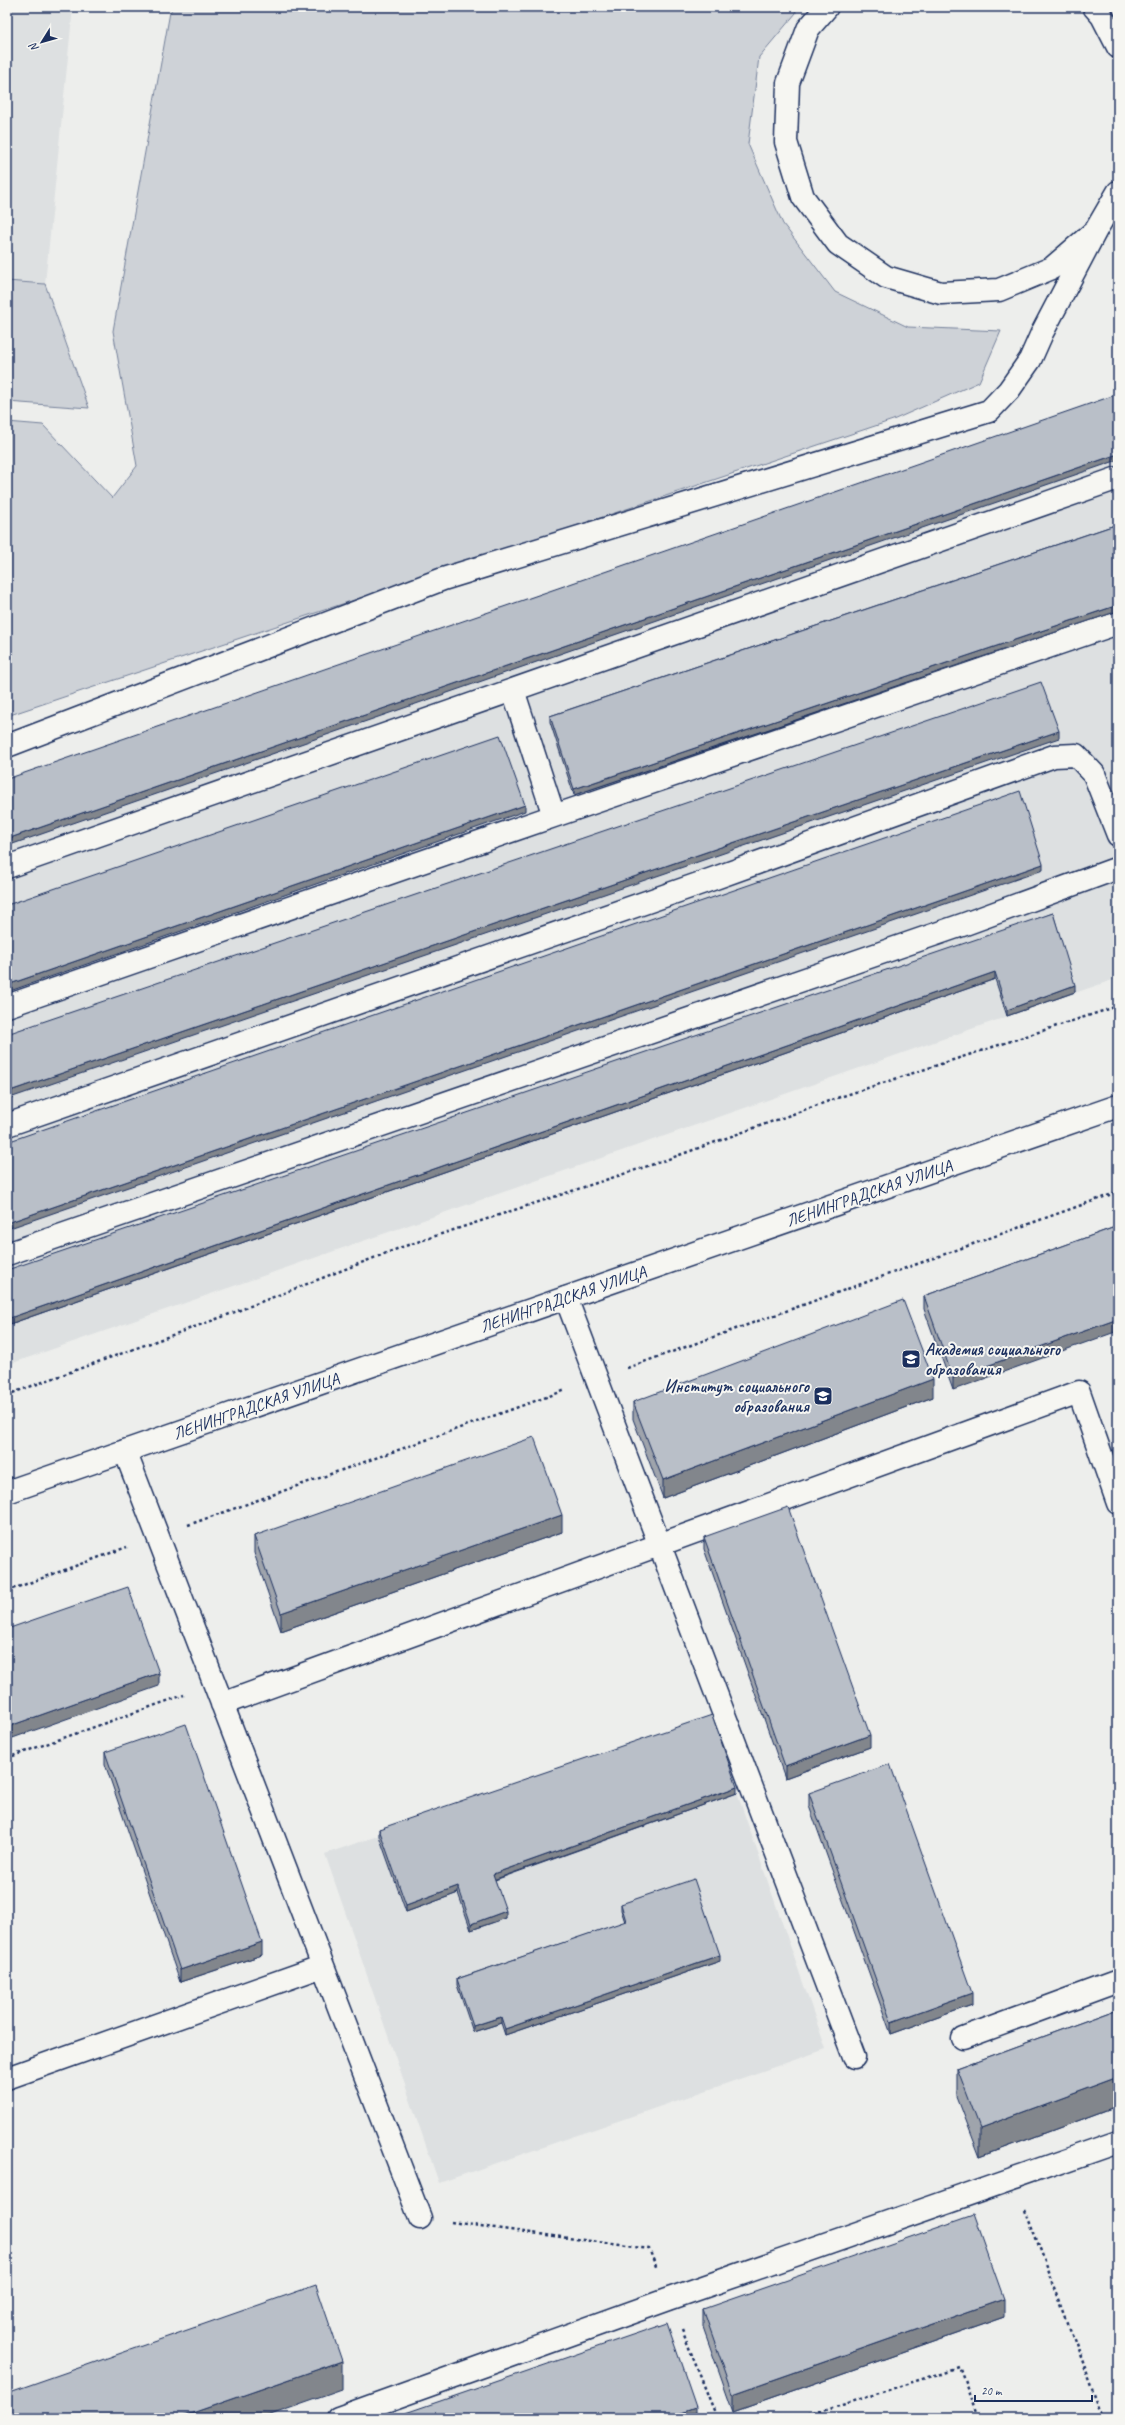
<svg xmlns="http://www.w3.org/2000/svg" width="1125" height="2425" font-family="Caveat,sans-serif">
<rect width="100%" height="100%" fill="#edeeec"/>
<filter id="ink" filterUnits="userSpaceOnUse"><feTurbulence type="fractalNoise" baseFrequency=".025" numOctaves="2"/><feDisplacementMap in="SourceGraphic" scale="8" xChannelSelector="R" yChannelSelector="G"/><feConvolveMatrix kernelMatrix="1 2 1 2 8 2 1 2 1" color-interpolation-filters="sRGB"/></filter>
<g filter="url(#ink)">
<!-- built -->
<path fill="#dde0e1" d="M7,7h66l-28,277 -38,-4z
M1118,400v578l-1111,387v-580z
M712,1721l114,328 -387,134 -114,-329z"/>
<!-- green -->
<path fill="#ced2d7" stroke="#74809a" d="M174,7h621l1,6 -37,44 -11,87 35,80 52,68 73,35 93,4 -22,51 -86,38 -886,296v-294l36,3 69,73 25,-32 -24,-135 57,-319z
M7,281l38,3 44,124 -82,-6z"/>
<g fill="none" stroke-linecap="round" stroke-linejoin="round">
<defs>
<path id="service" d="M827,7l-19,22 -20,54 -2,59 17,55 35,47 48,33 55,16 58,-3 53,-22 44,-38 22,-38
M1094,7l8,9 16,31
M7,746l436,-167 546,-168 20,-21 21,-30 12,-27 54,-103
M554,816l564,-193
M7,867l1111,-389
M7,1006l547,-190 -41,-126
M7,1125l697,-243 350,-126 22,-1 18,19 24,61
M7,1254l958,-330 153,-56
M566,1298l288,759
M125,1451l295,767
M222,1704l857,-312 39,111
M963,2038l155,-57
M7,2078l316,-112
M338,2418l331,-119 449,-157"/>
<path id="secondary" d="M7,1492l1111,-386"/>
</defs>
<!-- service casing -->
<use href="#service" stroke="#1b2f5e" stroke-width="25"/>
<!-- secondary casing -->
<use href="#secondary" stroke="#1b2f5e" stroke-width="25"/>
<!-- path -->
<path stroke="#1b2f5e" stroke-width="2.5" stroke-dasharray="3 3" stroke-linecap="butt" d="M627,1368l491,-176
M7,1395l215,-78 180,-70 258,-85 180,-65 278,-91
M188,1525l378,-135
M7,1591l120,-44
M7,1758l177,-63
M1025,2209l79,209
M451,2222l198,27 8,20
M682,2330l35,88
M802,2418l157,-51 19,51
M1114,2418l4,-7"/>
<!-- service -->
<use href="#service" stroke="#f6f6f2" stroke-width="22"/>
<!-- secondary -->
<use href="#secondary" stroke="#f6f6f2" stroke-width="22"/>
</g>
<!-- wall -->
<path fill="#9fa4ac" stroke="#1b2f5e" d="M1118,524v87l-544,184 -24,-73v-6z
M1053,913l22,79 -68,24 -12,-37 -988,346z
M1118,1226l-165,164 -29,-81v-13z
M933,1397l-270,101 -30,-79v-17z
M562,1532l-281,99 -27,-78v-17z
M704,1537l166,210 -85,31 -81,-229z
M105,1752l157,203 -82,27 -75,-218z
M737,1793l-242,87 11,38 -35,12 -13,-37 -52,19 -27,-76v-7z
M809,1793l163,212 -81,29 -82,-228z
M621,1904l99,57 -215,74 -4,-12 -28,9 -16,-47v-6l168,-57 -4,-12z
M1118,2009v97l-138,51 -23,-60v-29z
M703,2309l301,8 -271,95 -30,-85z"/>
<!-- shaded-wall -->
<path fill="#82868c" stroke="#1b2f5e" d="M1118,454v6l-1111,386v-7z
M1118,605v6l-544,184v-6z
M1059,731v7l-1052,361v-7z
M525,805v6l-518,181v-7z
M1043,864v6l-1036,359v-6z
M995,972v7l-988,346v-6z
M1075,985v7l-68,24v-6z
M1118,1319v12l-165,59v-12z
M933,1379v18l-270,101v-18z
M562,1515v17l-281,99v-18z
M159,1673v13l-152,54v-13z
M870,1735v12l-85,31v-12z
M737,1787v6l-244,87v-6z
M458,1886v7l-52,19v-7z
M506,1911v7l-35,12v-6z
M262,1942v13l-82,27v-12z
M720,1955v6l-215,74v-6z
M972,1993v12l-81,29v-12z
M501,2017v6l-28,9v-6z
M1118,2077v29l-138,51v-29z
M1004,2299v18l-271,95v-18z
M342,2361v29l-80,28h-84z
M696,2407v11h-30z"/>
<!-- building -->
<path fill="#b9bfc8" stroke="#1b2f5e" d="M1118,394v60l-1111,385v-60z
M1118,524v81l-544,184 -24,-73z
M1041,682l18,49 -1052,361v-58z
M500,735l25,70 -518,180v-80z
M1020,791l23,73 -1036,359v-81z
M1053,913l22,72 -68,25 -12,-38 -988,347v-49z
M1118,1226v93l-165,59 -29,-82z
M903,1300l30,79 -270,101 -30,-78z
M534,1437l28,78 -281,98 -27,-77z
M788,1507l82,228 -85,31 -81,-229z
M128,1587l31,86 -152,54v-98z
M712,1715l25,72 -244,87 13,37 -35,13 -13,-38 -52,19 -27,-76z
M186,1724l76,218 -82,28 -75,-218z
M890,1764l82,229 -81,29 -82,-229z
M694,1879l26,76 -215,74 -4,-12 -28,9 -16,-47 169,-58 -5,-17z
M1118,2009v68l-138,51 -23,-60z
M974,2215l30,84 -271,95 -30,-85z
M316,2285l26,76 -164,57h-171v-25z
M667,2323l29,84 -30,11h-275z"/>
</g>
<!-- icons -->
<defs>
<symbol id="university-square" viewBox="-11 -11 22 22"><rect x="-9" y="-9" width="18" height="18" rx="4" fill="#1b2f5e" stroke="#f6f6f2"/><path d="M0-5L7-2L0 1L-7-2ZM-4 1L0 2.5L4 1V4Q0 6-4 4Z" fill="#fff"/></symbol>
</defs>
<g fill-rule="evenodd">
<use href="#university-square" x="900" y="1348" width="22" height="22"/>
<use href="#university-square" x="812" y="1385" width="22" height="22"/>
</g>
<g text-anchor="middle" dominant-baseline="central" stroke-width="4" stroke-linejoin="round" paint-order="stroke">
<!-- street labels -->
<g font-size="17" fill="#1b2f5e" stroke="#f6f6f2">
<text transform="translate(869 1193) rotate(-19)">ЛЕНИНГРАДСКАЯ УЛИЦА</text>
<text transform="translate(563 1299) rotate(-19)">ЛЕНИНГРАДСКАЯ УЛИЦА</text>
<text transform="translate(256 1406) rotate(-19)">ЛЕНИНГРАДСКАЯ УЛИЦА</text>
</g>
<!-- poi labels -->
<g font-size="17" font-weight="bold" fill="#1b2f5e" stroke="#f6f6f2" text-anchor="start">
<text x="925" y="1349">Академия социального<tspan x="925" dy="20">образования</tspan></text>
<text x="809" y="1386" text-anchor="end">Институт социального<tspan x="809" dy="20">образования</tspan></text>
</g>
</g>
<!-- margin -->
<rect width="1125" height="2425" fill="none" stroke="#f6f6f2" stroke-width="24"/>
<rect x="12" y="12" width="1101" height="2401" fill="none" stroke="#1b2f5e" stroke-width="1.5" filter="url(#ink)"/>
<!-- north arrow -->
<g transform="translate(42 42) rotate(233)" stroke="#f6f6f2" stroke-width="3" paint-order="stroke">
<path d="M0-3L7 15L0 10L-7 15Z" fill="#1b2f5e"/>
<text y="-6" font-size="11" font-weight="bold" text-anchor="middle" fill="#1b2f5e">N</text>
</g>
<!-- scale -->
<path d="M975 2395v6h117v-6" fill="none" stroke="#1b2f5e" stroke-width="2"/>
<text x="981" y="2395" font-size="12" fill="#1b2f5e" stroke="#f6f6f2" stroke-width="3" paint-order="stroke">20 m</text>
</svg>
